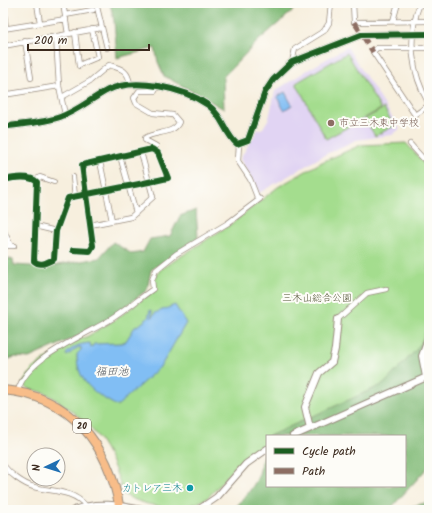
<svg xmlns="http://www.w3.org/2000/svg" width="432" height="513" font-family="Kalam,'Klee One',sans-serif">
<rect width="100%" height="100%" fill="#fdfcf7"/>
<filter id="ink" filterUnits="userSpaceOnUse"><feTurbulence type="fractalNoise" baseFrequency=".025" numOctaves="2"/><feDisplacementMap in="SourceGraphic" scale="8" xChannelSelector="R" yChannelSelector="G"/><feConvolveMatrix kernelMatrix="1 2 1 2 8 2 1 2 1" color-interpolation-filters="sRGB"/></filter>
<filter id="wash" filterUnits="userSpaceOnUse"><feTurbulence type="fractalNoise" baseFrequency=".012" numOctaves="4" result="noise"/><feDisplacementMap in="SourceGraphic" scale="16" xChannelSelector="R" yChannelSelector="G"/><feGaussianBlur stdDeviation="0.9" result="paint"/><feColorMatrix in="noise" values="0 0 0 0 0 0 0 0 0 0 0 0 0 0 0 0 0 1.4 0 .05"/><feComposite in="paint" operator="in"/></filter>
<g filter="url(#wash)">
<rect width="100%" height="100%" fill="#f7efde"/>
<!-- built -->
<path fill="#e1d4f3" d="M347,47l53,82 -8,6 -36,5 -30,14 -67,39 -19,-34 17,-29 6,-2 6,-10 6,-27 31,-20z"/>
<!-- green -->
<path fill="#a4dd8e" stroke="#708456" d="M347,53l34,56 -55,30 -30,-56z
M384,108l10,18 -19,10 -10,-17z
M406,143l23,26v159c-9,11 -12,25 -11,40l-140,68h-11v6c-9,7 -19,12 -27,20 -13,11 -21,26 -33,36 -24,15 -60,10 -84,-4 -15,-51 -29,-70 -74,-99 -9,-6 -20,-3 -27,-11l11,-16 37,-25 18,-7 28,-17 39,-29 -1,-10 6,-10 71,-46 47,-37 44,-25 39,-17z"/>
<!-- forest -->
<path fill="#83bc79" stroke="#5f734c" d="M110,3h192l-43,37 -36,37 1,32 -60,-33 -6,-14 -3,-14 -38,10 -3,-37z
M196,210l2,28 -47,32 -4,20 -34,26 -37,21 -47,21 -14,-1 -12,4v-104l10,3 1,5 32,2 53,-9 14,-16 19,12 11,-2 7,-13 20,-3 10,-20z
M429,331v135l-39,43h11l28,-7v8h-196c9,-9 25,-27 27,-40 1,-9 4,-18 7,-28v44h138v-50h-136l115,-52 32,-34z"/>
<!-- water -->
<path fill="#81bef4" stroke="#5e7489" d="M285,92l7,13 -8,5 -7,-13z
M175,305l11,18 -25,43 -44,40c-22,-12 -41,-25 -40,-52l4,-4v-3l-4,1 -10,8 -1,-2c8,-8 13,-10 24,-11l1,5 3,-4 27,-1 5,-2 10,-16 2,1 10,-8 2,-8 2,1 -1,7 4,-5z"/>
</g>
<g filter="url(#ink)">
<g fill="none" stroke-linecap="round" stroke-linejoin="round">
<defs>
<path id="minor" d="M37,3l3,20
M63,3l5,31
M96,3l11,45
M353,3l1,19 75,-1
M420,3c-13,34 -9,70 9,101
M3,7l3,21
M65,15l28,-5
M393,21l5,-18
M3,29l63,-10
M75,32l4,34
M56,36l3,50 6,29
M25,41l6,37
M3,46l98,-18
M429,48h-52l-4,4 42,63 14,-10
M292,62l3,-13 29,-18 5,-8 2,-20
M79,65l19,-8 -6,-28
M3,95l56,-9
M62,97l28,-16 19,-16c13,4 19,5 21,19
M239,144l-1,17 12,18 7,18
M410,144l19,21
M154,150l2,-4 -11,-6v-2c9,-7 29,-3 34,-16l-6,-7 -20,-2 -17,-10 -2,-5 5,-7h16l2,-4
M120,156l16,57
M100,161l12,60
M73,177l2,20
M3,180c9,-2 27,-5 34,2l-3,79c7,6 13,1 20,-2l2,-28 12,-33c34,-7 67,-13 100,-20l-10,-25 -6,-4 -70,16 11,81 -3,5 -17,-1
M35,180l5,-3 14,5
M90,225l41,-8 22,-20 -12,-45
M35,226l21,5
M3,229l8,17
M3,246h11
M338,319l29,-26 19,-4
M18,391c8,-34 67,-55 95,-73 14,-9 27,-20 40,-29l-1,-9 4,-10 20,-16 52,-31 32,-24
M3,465c7,9 20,19 31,22 19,5 39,3 52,19"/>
<path id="tertiary" d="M3,127c18,-3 40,-4 57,-10 18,-6 32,-19 48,-27 27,-13 76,-2 100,15 15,11 17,29 29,39l11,-4 17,-48 8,-12 19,-18 69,-27 68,-1
M426,377l-4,-21 7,-19
M310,428l-5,-21 14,-34 13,-11 3,-13 3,-30
M293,436l136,-60
M74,510c23,-9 45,-5 68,0
M198,510l19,-13 29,-33 21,-15"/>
<path id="primary" d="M3,390c69,6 106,55 117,120"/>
</defs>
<!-- minor casing -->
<use href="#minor" stroke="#998c7e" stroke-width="6"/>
<!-- tertiary casing -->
<use href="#tertiary" stroke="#998c7e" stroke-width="8"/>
<!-- primary casing -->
<use href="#primary" stroke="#998c7e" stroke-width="10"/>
<!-- minor -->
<use href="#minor" stroke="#fff" stroke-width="4.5"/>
<!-- tertiary -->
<use href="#tertiary" stroke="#fff" stroke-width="6"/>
<!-- primary -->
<use href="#primary" stroke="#f8bd89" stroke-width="8"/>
<!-- quiet -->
<path stroke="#8d6e63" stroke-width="5" stroke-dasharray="10 5" stroke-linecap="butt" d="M354,22l19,30"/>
<defs>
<path id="cycleway" d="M3,127c18,-3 40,-4 57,-10 18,-6 32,-19 48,-27 27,-13 76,-2 100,15 15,11 17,29 29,39l11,-4 17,-48 8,-12 19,-18 69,-27 68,-1
M3,180c9,-2 27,-5 34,2l-3,79c7,6 13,1 20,-2l2,-28 12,-33c34,-7 67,-13 100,-20l-10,-25 -6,-4 -70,16 11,81 -3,5 -17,-1"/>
</defs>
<!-- cycleway casing -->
<use href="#cycleway" stroke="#fdfcf7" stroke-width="8"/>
<!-- cycleway -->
<use href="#cycleway" stroke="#1b5e20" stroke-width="6"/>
</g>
</g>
<!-- markers -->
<circle fill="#8d6e63" stroke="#fdfcf7" stroke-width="1.5" cx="331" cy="123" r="4"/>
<circle fill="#0f9aa8" stroke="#fdfcf7" stroke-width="1.5" cx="190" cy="488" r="4"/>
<g text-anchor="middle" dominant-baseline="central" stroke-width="4" stroke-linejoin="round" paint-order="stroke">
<!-- shield labels -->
<rect fill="#fdfcf7" stroke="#75695f" stroke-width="1" x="73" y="419" width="18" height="14" rx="3"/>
<g font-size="9" font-weight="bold" fill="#3b2a1e">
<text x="82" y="426">20</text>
</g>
<!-- education labels -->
<g font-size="10" fill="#785e54" stroke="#fdfcf7" text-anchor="start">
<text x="339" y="123">市立三木東中学校</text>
</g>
<!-- park labels -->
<g font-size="10" fill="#55573a" stroke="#fdfcf7">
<text x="317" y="298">三木山総合公園</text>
</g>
<!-- culture labels -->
<g font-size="10" fill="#0d838f" stroke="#fdfcf7" text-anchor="end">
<text x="182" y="488">カトレア三木</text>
</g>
<!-- water labels -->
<g font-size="11" font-style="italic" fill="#50565e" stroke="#fdfcf7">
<text x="112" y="372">福田池</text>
</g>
</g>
<!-- margin -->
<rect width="432" height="513" fill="none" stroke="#fdfcf7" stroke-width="16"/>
<!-- legend -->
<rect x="266" y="435" width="140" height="52" fill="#fdfcf7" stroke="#afa8a0"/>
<rect x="274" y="448" width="20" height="6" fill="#1b5e20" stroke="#afa8a0"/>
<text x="302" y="455" font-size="12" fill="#3b2a1e">Cycle path</text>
<rect x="274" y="468" width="20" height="6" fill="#8d6e63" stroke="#afa8a0"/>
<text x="302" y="475" font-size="12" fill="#3b2a1e">Path</text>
<!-- north arrow -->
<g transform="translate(46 467) rotate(266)"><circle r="19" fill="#fdfcf7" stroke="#afa8a0"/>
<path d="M0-3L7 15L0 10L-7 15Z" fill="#1f6fb2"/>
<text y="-6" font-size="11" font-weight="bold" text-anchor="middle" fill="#3b2a1e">N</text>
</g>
<!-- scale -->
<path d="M28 44v6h121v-6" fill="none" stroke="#3b2a1e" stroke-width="2"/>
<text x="34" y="44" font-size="12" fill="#3b2a1e" stroke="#fdfcf7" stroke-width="3" paint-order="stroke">200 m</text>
</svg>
